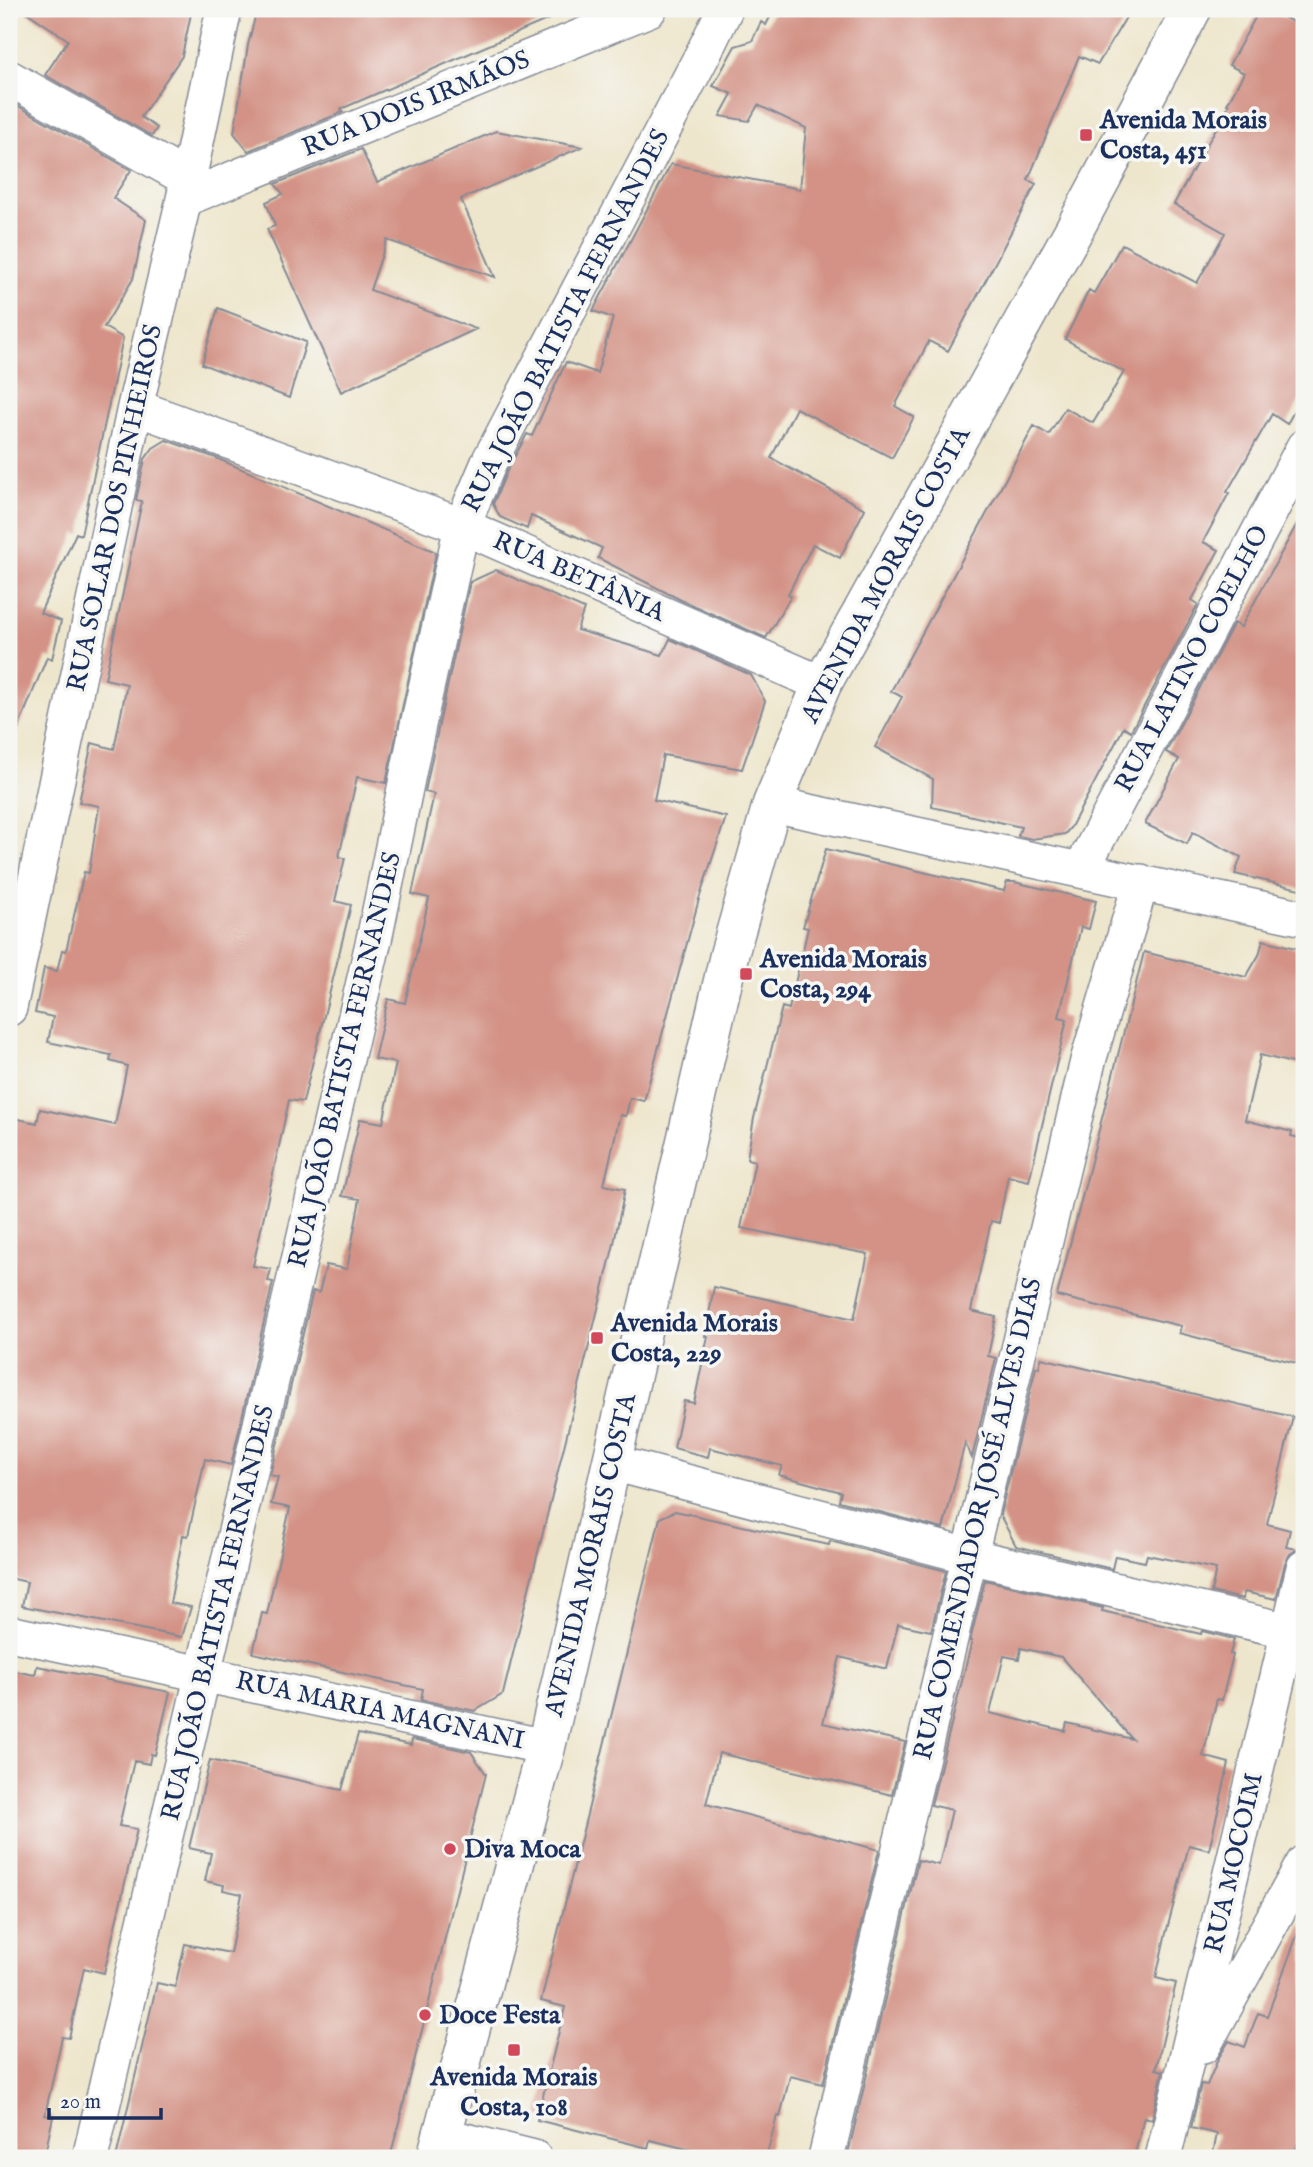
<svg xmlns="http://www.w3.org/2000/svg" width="1313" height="2167" font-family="'IM FELL English',serif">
<rect width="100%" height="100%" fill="#f6f6f2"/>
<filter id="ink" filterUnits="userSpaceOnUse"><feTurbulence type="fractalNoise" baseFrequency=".0143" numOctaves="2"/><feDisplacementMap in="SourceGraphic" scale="14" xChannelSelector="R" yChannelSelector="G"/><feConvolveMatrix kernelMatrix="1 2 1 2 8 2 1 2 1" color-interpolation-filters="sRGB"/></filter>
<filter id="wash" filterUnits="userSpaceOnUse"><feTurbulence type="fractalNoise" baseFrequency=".00686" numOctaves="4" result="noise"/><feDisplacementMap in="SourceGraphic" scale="28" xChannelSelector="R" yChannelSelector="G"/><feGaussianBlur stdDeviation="1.57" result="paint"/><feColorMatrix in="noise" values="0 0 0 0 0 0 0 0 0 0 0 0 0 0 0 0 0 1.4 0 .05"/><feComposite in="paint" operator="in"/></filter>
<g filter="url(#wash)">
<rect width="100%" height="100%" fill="#eee6cc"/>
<g id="blocks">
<!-- building -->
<path fill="#d39285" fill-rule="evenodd" d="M22,9h170l-10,47 -41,61 16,11 -5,8 -107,-61 23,-35z
M257,9h315l-231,100 2,3 -95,39 -14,-18 14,-88z
M774,9h357l-33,55 -19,-8 -51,124 8,4 -40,77 -48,90 -19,-10 -34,65 19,11 -22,41 -96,-50 -25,50 94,51 -25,49 -27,-14 -25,50 3,2 -25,42 -85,-38 -83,-42 4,-10 -71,-32 -4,13 -27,-12 -7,-13 14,-33 20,-37 5,2 34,-74 31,11 16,-55 -20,-7 78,-147 129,25 6,-61 -48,-23 -9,16 -29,-5 12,-22 -19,-8 22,-40 17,-5 9,-19 5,3z
M1260,9h9l35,19v365l-17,31 -15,-10 -45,78 2,1 -26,49 16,8 -27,50 6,4 -67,127 -7,-4 -53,100 -6,7 -33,5 -14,-3 3,-9 -89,-20 1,-28 -58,-32 27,-50 -11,-6 143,-265 15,9 16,-27 28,15 31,-51 -59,-33 24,-49 5,3 28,-49 75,39 28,-50 -51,-29 55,-99 -2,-1 17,-31 -15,-8z
M9,101l122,69 -18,28 33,22 -13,59 -29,48 19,11 -42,197 -5,-2 -36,80 21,8 -9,38 -5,-2 -37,91z
M496,131l86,16 -121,52 34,78 -108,-37 -17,50 106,39 -135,63 -74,-163 8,-3 -9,-24 17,-8 -8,-10 86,-35 16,33z
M218,308l88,34 -17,56 -87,-34z
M166,440l50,18 220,94 -50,231 -29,-6 -18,80 6,1 -10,43 16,4 -48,197 -14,-2 -36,166 18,3 -3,12 5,1 -42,183 -26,-6 -17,77 -5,-1 -13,68 21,4 -9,30 -160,-31 5,-24 -18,-4v-442l4,-18 24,5 3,-14 75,16 12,-59 -17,-5 1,-6 -63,-13 5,-25 -18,-4 9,-45 13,3 5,-21 4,1 18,-79 5,1 10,-67 -20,-4 13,-59 22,6 13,-65 -22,-5 37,-178 -6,-1 9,-41 8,-11z
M1304,511v379l-69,-16 6,-17 -48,-25 -6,12 -42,-20 34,-65 -13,-7 68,-129 7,4z
M496,570l88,39 -7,21 85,25 8,-16 81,36 14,26 -23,68 -79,-14 -9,45 72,17 -27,82 -55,202 -14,-3 -4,18 -6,-1 -16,70 21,4 -12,59 -110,446 -28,17 -54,-11 2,-11 -170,-36 9,-40 5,1 23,-106 -19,-4 7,-27 -8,-2 43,-184 6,2 7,-28 21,4 13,-70 -18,-3 18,-77 23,4 13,-60 -22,-4 14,-60 17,4 24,-105 -17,-4 22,-100 -9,-2 13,-63 32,-147z
M826,849l178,42 3,-9h7l82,19 -7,28 -8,-2 -22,90 8,2 -38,162 -21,-5 -9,47 -8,-2 -20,90 25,6 -8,39 8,2 -24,100 -7,-15 -22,86 -104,-28 2,-9 -62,-17 3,-9 -72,-18 -2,9 -34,-9 10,-47 10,2 14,-67h-3l9,-49 140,32 14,-65 -127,-26 14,-67 -8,-2 7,-41 28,-111 7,2 19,-81 -5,-1z
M1263,940l41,10v116l-44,-11 -15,65 47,12 -1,4 13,3v226l-125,-32 2,-7 -124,-30 87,-344 102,25 13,-22z
M1041,1358l252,59 -26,107 23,6 -4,17 12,2 -8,5 -5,9 -9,36 -32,-7 -1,7 -32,-7 5,-23 -69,-14 -2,7 -30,-6 -3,13 -96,-23 -16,-31 36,-148 3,1z
M675,1511l154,34 1,-4 116,30 -15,60 -33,-7 -11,45 -47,-12 -17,66 82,19 -13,53 -173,-42 -13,51 173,46 -56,234 -33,-8 -10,41 -3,-1 -11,42h-42l-74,-18 -2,8 -111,-28 28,-113 -24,-6 119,-483z
M985,1580l118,28 -1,3 99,23 1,-3 32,8 -4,15 3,1 -11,45 -5,-1 -14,57 26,7 -20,87 -20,-5 -25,96 -8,37 20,5 -20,86 7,2 -11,48 -8,-2 -10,41h-287l71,-298 21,5 13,-55 -21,-5 41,-164h-2zM1021,1648l40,9 71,82 -65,-16 -2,8 -75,-18 14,-57 15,3z
M37,1666l133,26 -15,63 -4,-1 -2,10 -15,-3 -15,65 18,3 -19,85 -14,59 -20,-5 -15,70 -7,-1 -17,78 8,2 -9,41h-35v-488l26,5z
M358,1734l53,11 1,-6 59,13 15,22 -96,384h-274l41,-175 18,4 10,-43 45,9 12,-59 -19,-4 1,-5 -19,-4 6,-28 -22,-5 21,-88 132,30z
M1301,1925h3v209l-4,-1 -6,25h-82l5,-24 -26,-6 10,-44 6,1 11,-26 11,-18 16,6 13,-34 9,3z"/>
</g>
</g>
<g filter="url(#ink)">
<use href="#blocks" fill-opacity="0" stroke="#848a95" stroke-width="2"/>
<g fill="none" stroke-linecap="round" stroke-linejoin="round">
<defs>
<path id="minor" d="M9,78l179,101
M184,199l465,-190
M135,407l327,119 360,158
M772,804l532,114
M1081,870l223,-423
M9,1008l126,-601 49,-208 40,-190
M613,1463l356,93 320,75
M9,1633l537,114
M1203,2046l101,-183
M441,2135l93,23
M90,2158l285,-1223 43,-210 44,-199 28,-66 214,-408 21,-43
M826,2158l262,-1097 53,-179
M1163,2158l141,-590"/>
<path id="tertiary" d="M436,2158l110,-411 183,-792 43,-151 50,-120 252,-454 118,-221"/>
</defs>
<!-- minor casing -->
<use href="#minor" stroke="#848a95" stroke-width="38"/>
<!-- tertiary casing -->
<use href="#tertiary" stroke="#848a95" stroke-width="41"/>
<!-- minor -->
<use href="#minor" stroke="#fff" stroke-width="35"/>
<!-- tertiary -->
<use href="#tertiary" stroke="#fff" stroke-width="38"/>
</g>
</g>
<!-- markers -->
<g fill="#d1495b" stroke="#f6f6f2" stroke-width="2.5">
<rect x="1079" y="128" width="14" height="14" rx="3.5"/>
<rect x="739" y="967" width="14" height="14" rx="3.5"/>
<rect x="590" y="1331" width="14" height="14" rx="3.5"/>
<circle cx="450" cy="1849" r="7"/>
<circle cx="425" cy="2015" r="7"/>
<rect x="507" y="2043" width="14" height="14" rx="3.5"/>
</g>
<g text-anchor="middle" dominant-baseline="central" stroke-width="7" stroke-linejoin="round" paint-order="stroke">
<!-- street labels -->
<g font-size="26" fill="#1b2f5e" stroke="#f6f6f2">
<text transform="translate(416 104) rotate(-22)">RUA DOIS IRMÃOS</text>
<text transform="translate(566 321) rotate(-63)">RUA JOÃO BATISTA FERNANDES</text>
<text transform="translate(115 508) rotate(-78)">RUA SOLAR DOS PINHEIROS</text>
<text transform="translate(886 575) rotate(-62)">AVENIDA MORAIS COSTA</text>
<text transform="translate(579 577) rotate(24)">RUA BETÂNIA</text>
<text transform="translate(1192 659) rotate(-62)">RUA LATINO COELHO</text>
<text transform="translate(345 1060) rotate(-77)">RUA JOÃO BATISTA FERNANDES</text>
<text transform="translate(978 1519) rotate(-77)">RUA COMENDADOR JOSÉ ALVES DIAS</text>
<text transform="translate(591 1555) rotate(-77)">AVENIDA MORAIS COSTA</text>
<text transform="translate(218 1613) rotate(-77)">RUA JOÃO BATISTA FERNANDES</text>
<text transform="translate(380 1711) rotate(12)">RUA MARIA MAGNANI</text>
<text transform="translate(1234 1863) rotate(-77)">RUA MOCOIM</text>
</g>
<!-- poi labels -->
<g font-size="26" font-weight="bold" fill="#1b2f5e" stroke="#f6f6f2" text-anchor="start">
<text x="1100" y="120">Avenida Morais<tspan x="1100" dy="30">Costa, 451</tspan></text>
<text x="760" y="959">Avenida Morais<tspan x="760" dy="30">Costa, 294</tspan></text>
<text x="611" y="1323">Avenida Morais<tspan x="611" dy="30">Costa, 229</tspan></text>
<text x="464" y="1849">Diva Moca</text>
<text x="439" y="2015">Doce Festa</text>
<text x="514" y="2077" text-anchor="middle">Avenida Morais<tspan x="514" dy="30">Costa, 108</tspan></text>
</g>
</g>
<!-- margin -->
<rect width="1313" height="2167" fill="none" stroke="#f6f6f2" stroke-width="35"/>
<!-- scale -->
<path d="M49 2108v10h112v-10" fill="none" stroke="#1b2f5e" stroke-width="3.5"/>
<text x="60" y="2108" font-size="21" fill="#1b2f5e" stroke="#f6f6f2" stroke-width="5" paint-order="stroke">20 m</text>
</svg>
